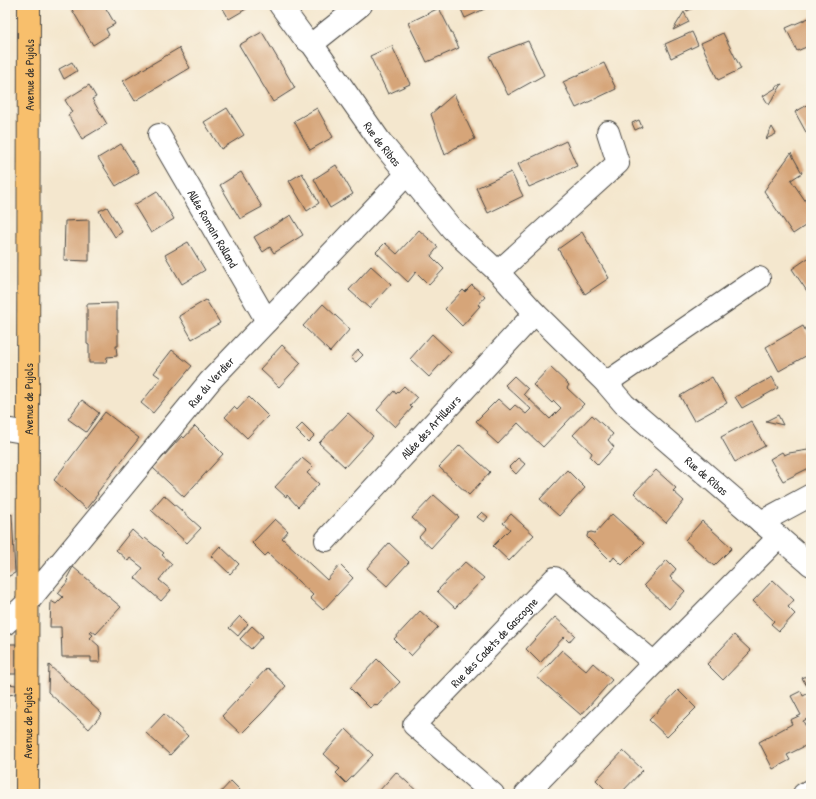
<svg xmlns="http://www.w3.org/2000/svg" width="816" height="799" font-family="'Patrick Hand',sans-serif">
<rect width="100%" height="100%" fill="#fbf7ec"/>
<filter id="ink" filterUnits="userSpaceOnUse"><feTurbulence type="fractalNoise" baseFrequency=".025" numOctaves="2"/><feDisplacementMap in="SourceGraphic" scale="8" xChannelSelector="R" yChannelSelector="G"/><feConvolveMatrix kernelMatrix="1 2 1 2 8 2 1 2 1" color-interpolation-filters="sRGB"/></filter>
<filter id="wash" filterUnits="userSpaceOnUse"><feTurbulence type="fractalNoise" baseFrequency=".012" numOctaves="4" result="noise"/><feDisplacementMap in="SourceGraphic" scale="16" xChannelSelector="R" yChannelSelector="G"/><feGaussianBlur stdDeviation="0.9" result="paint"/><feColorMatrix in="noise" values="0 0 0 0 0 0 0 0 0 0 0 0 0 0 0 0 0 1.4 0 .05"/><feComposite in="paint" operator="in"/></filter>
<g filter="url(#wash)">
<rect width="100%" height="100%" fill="#f4e7ce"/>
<g id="blocks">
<!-- building -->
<path fill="#d6a579" d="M77,5h27l11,19 -9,5 3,6 -16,10 -22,-37z
M221,5h32l-24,14z
M459,5h34l-28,13z
M684,5h16l-13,6z
M439,8l20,40 -32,14 -19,-39z
M684,12l5,10 -16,8z
M811,17v28l-14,6 -11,-23z
M262,32l33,56 -22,14 -34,-57z
M692,32l6,13 -27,13 -6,-14z
M723,33l18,36 -23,11 -17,-37z
M528,41l16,34 -36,20 -19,-39z
M392,46l18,38 -22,10 -18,-38z
M179,48l11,20 -55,33 -12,-20z
M72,62l5,9 -13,8 -5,-10z
M604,63l12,26 -40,19 -13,-26z
M782,84l-13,21 -6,-9 13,-8 -1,-1z
M89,85l7,12 -4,2 15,25 -25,15 -14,-24 4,-3 -7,-12z
M454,94l21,45 -20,9 -10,7 -14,-41z
M811,103v29l-4,2 -12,-22z
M227,108l17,27 -23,14 -17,-27z
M317,108l16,29 -23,13 -16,-29z
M639,120l3,7 -7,3 -3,-7z
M772,127l4,7 -10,5z
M566,141l11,25 -48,21 -11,-23z
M121,144l18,28 -23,14 -18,-28z
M791,153l11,20 -11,7 20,29v13l-18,12 -29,-43z
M336,165l17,29 -23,14 -16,-29z
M241,172l21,35 -22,12 -20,-34z
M511,172l12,24 -35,17 -12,-25z
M302,173l17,30 -12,8 -18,-30z
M157,191l17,28 -23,14 -17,-28z
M107,207l15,25 -7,5 -16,-26z
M291,215l12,20 -29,18 -4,-6 -7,5 -9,-15z
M89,220v41l-25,-1 1,-39z
M419,230l19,17 -7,9 13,13 -15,16 -13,-13 -8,10 -32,-30 9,-9 12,11z
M582,232l27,46 -24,16 -27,-45z
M188,242l17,28 -23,14 -17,-29z
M811,256v41l-19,-28z
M371,266l20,18 -22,24 -20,-18z
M472,285l13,12 -7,8 2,1 -18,20 -17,-17 18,-19 2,2z
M206,300l14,23 -28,16 -13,-23z
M117,303v26h1v17h-2l1,10 -10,1 -1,6h-17v-18l-2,-1v-40z
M323,304l27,25 -20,23 -27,-26z
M803,326l8,15v12l-32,18 -13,-24z
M432,334l19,18 -22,25 -19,-18z
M282,345l19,18 -22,24 -19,-18z
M172,350l20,16 -39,47 -12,-10 20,-25 -7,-5z
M358,350l5,5 -7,7 -5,-4z
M550,367l19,18 -2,3 17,16 -41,43 -25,-24 -20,21 -11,-10 1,-2 -12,-11 22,-22 12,11 5,-5 11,9 5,-5 -26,-24 9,-9 14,13 -4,5 26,25 11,-11 -7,-7 -2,2 -19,-18z
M712,377l15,26 -33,18 -14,-25z
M772,377l6,11 -36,20 -7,-11z
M404,386l13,12 -7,8 2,2 -17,19 -18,-17 17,-19 2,3z
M249,397l19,19 -21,22 -22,-21 9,-10 3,3z
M82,400l17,13 -13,19 -18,-13z
M105,412l34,26 -42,55 1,1 -12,15 -32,-29z
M348,413l25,23 -28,31 -26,-24z
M592,415l21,19 -5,6 6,7 -16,18 -8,-8 2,-4 -19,-18z
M778,415l5,10 -17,-4z
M751,421l14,25 -30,16 -14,-25z
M302,424l12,12 -6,6 -12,-12z
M195,426l28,28 -39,43 -31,-29 29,-32 2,2z
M809,434l2,4v29l-28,14 -13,-22 12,-7 2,3 5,-2 19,-3z
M460,445l30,27 -21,23 -30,-28z
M302,458l11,9 -6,6 12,11 -21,23 -11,-12 -1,2 -11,-10z
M518,458l7,6 -9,10 -7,-7z
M567,470l18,18 -26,28 -19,-17z
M656,470l20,18 -3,3 11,10 -18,22 -32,-30z
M164,495l37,33 -14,15 -36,-33z
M434,495l25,22 -28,31 -12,-11 6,-7 -13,-12z
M482,512l6,5 -4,5 -7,-5z
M12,514l3,59 -10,5v-61z
M511,514l23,21 -25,26 -16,-15 17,-17 -7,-6z
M612,514l32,29 -22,22 -8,-8 -3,4 -24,-24v-1l1,-3 3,-1 4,1z
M275,519l13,12 -6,7 45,42 13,-15 13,13 -30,32 -13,-12 3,-3 -45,-42 -3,3 -13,-13z
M702,521l30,27 -18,18 -29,-26z
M132,530l11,10 2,-2 19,15 -2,2 10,9 -13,16 12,10 -10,11 -26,-23 8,-10 -13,-10 -2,3 -12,-11z
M389,543l20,19 -22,24 -20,-18z
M220,546l19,18 -9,10 -19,-18z
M667,560l9,9 -6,8 15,14 -16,18 -25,-24z
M465,562l19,16 -29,30 -18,-17z
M73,567l48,40 -25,27 -5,-4 -2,2 4,3 -3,3 9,8 1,16h-9v-5h-29l-1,-30h-11l1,-26 5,3 7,-7 -5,-4 11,-13 -2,-2z
M773,580l21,20 -6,7 7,7 -16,17 -8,-7 3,-3 -21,-20z
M420,611l18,16 -27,29 -17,-17z
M240,616l8,8 -10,12 -9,-8z
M555,617l20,18 -6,7 -5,-5 -24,26 -14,-14z
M252,626l11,10 -12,13 -11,-10z
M734,635l17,16 -28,29 -16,-16z
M5,644h11v30h-8v10l8,1 -1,9 -7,1v12h-3z
M562,650l24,21 7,-8 19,17 -31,35 -44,-38z
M377,659l23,23 -23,24 -2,-2 -5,4 -20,-20z
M49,665l53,49 -13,15 -41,-37z
M267,668l19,18 -21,24 -24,24 -19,-18z
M811,674v9l-4,3 -5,-8z
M678,690l18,18 -29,29 -18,-17z
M801,691l2,5 8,-4v14l-1,1 1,1v9l-8,4 8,15v7l-24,12 3,5 -17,9 -14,-27 33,-18 -2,-4 11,-5 -10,-19z
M164,714l24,22 -18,19 -24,-22z
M346,729l27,26 -27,28 -10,-10 4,-4 -16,-15z
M623,751l20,19 -23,24h-10l-14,-14z
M396,772l24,22h-38l-3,-3z
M231,781l9,9 -3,4h-18z"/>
</g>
</g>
<g filter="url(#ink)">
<use href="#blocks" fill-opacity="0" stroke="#494743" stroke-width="1"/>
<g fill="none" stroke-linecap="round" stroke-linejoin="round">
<defs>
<g id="minor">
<path id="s1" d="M280,5l25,34 7,5 68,97 72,88 46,43 37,41 71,70 18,21 187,161"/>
<path d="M312,44l49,-39"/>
<path id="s2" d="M159,135l108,186"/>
<path d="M498,272l120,-109 -10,-31"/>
<path d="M606,383l153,-105"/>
<path d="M5,429l12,2 11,-1"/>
<path d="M761,522l50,-27"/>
<path id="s3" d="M326,540l209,-227"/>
<path id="s4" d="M5,624l23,-22 182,-221 197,-207"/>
<path d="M654,663l125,-126"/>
<path id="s5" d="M493,794l-79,-69 141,-147 99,85 -128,131"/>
<path d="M804,794l7,-4"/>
</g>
<g id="major">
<path id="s6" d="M27,794l2,-789"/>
</g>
</defs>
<!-- minor casing -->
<use href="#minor" stroke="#494743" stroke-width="24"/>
<!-- major casing -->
<use href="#major" stroke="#494743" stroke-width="24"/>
<!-- minor -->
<use href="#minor" stroke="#fff" stroke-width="22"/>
<!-- major -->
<use href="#major" stroke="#f8bf6c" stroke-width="22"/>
</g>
</g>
<g text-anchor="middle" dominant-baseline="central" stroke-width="3" stroke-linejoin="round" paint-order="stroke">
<!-- street labels -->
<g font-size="12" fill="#2b2b2b" stroke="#fbf7ec">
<text stroke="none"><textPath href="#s6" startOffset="719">Avenue de Pujols</textPath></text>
<text stroke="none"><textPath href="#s1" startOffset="173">Rue de Ribas</textPath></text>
<text stroke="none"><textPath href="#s2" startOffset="108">Allée Romain Rolland</textPath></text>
<text stroke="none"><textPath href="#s4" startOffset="318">Rue du Verdier</textPath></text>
<text stroke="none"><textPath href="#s6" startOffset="395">Avenue de Pujols</textPath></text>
<text stroke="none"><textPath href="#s3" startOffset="154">Allée des Artilleurs</textPath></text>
<text stroke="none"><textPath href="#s1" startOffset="638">Rue de Ribas</textPath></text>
<text stroke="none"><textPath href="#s5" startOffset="220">Rue des Cadets de Gascogne</textPath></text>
<text stroke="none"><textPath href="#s6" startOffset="71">Avenue de Pujols</textPath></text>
</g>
</g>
<!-- margin -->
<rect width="816" height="799" fill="none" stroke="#fbf7ec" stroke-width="20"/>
</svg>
